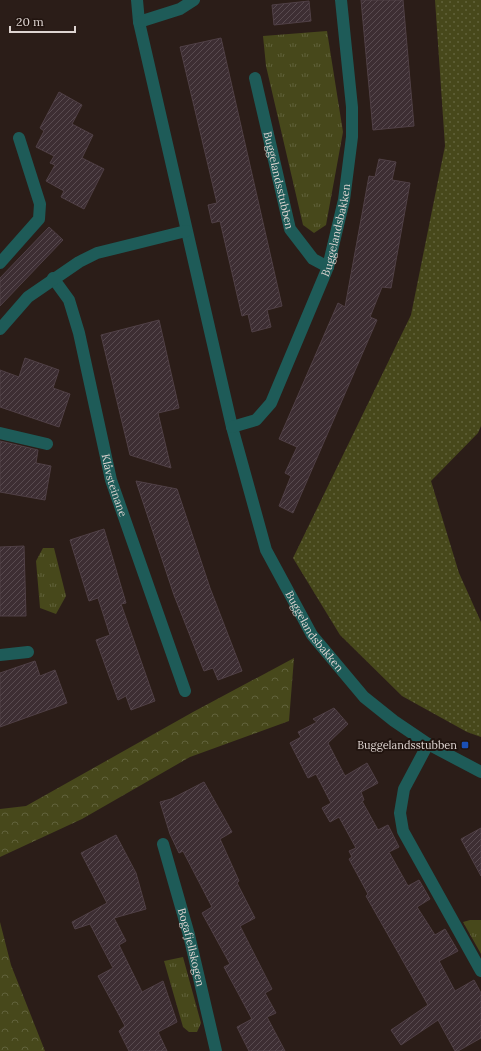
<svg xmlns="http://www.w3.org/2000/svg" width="481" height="1051" font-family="Lora,serif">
<defs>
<pattern id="grass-dots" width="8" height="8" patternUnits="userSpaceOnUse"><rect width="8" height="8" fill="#47481b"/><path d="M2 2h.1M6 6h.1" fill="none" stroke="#61623b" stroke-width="1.8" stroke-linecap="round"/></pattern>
<pattern id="forest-crowns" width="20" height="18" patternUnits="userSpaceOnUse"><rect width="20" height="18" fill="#47481b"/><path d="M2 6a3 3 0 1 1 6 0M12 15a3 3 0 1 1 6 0" fill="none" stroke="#61623b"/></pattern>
<pattern id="park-tufts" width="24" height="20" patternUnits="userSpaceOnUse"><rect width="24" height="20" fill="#47481b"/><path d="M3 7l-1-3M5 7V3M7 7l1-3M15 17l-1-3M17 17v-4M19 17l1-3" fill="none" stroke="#61623b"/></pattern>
<pattern id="building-hatch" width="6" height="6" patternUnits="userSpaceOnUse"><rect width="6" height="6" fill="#3d2e33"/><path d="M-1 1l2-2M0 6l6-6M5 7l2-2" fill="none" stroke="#594b50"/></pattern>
</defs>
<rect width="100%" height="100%" fill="#2b1d18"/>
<!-- grass -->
<path fill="url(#grass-dots)" d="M435,0h46v426l-3,7 -47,48 28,92 22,49v115l-14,-5 -65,-36 -62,-61 -47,-77 118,-243 34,-169z"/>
<!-- forest -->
<path fill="url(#forest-crowns)" d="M294,658l-5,63 -99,36 -108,62 -82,38v-48l26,-3 167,-94z
M0,922l11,43 34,86h-45z"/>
<!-- park -->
<path fill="url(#park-tufts)" d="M327,31l16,101 -17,93 -12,8 -11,-8 -37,-159 -3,-30z
M43,548h11l12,48 -10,18 -16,-6 -4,-47z
M470,920h11v34l-18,-32z
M183,957l18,66 -4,9h-8l-6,-5 -19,-66z"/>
<!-- building -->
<path fill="url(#building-hatch)" stroke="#504046" d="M361,0h42l11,126 -41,4z
M309,1l2,20 -37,4 -2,-20z
M221,38l61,268 -15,4 4,17 -19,5 -4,-18 -6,2 -22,-95 -8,2 -4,-18 9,-2 -37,-156z
M59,92l23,13 -10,19 21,11 -11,23 22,11 -20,40 -23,-12 3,-6 -18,-10 9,-16 -5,-2 4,-7 -18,-9 8,-16 -4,-3z
M379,159l17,3 -4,18 18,3 -19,105 -9,-1 -12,30 7,3 -84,193 -14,-7 12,-30 -6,-3 12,-26 -18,-8 59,-136 7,4 24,-131 6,1z
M49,227l14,13 -63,66v-28z
M159,320l20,88 -21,5 13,55 -41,-13 -29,-120z
M25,358l34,12 -6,18 17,6 -11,33 -59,-20v-37l19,7z
M0,441l38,9 -2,13 15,3 -6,34 -45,-8z
M136,481l41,8 33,99 32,83 -24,9 -5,-12 -9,3 -30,-76z
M104,529l22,74 -5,1 34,97 -24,9 -5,-14 -8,4 -10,-27 -12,-33 14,-5 -12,-37 -9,3 -19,-61z
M24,546l2,70h-26v-69z
M35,661l5,15 15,-6 12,33 -67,24v-54z
M334,708l14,16 -20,19 17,33 22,-13 11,20 -17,9 3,8 -2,1 16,29 10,-5 11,22 -10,5 19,34 11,-6 11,19 -13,8 18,28 10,-6 13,22 -19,10 16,30 19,-11 7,13v45l-23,13h-3l-17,-31 -37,25 -10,-15 37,-25 -62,-109 2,-2 -19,-35 3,-2 -3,-6 7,-3 -17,-31 -9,5 -8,-14 9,-5 -15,-29 -8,4 -18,-35 11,-6 -3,-5 19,-10 -4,-3z
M204,782l28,50 -12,7 19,42 -2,2 18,35 -15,8 32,63 -7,4 11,20 -9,4 18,34h-36l-12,-24 15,-8 -28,-52 6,-3 -28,-51 10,-6 -29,-56 -4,2 -9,-19 -10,-32 11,-3z
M481,828v48l-20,-37z
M116,835l20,38 10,36 -32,9 12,23 -7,4 23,47 21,-11 14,41 -19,10 9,19h-38l-10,-20 6,-5 -27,-50 15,-8 -23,-44 -15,5 -3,-7 35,-19 -26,-50z"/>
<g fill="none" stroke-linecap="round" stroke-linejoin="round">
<!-- minor -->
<g stroke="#1e5b58" stroke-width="12">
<path id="s1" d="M137,0l2,22 93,405 34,123 46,85 52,62 30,24 34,23 53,28"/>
<path d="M139,22l41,-13 14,-9"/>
<path id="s2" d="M255,78l35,151 23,30 15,8"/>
<path d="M0,263l39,-44 1,-15 -21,-66"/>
<path id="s3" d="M53,278l16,22 10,33 32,147 74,211"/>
<path d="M0,329l28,-32 51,-35 18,-9 89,-22"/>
<path id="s4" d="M232,427l24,-7 15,-17 57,-136 16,-67 8,-63v-30l-11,-107"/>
<path d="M0,433l47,11"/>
<path d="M0,655l28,-3"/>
<path d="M428,744l-24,45 -4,24 3,18 78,140"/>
<path id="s5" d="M163,844l26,91 27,116"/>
</g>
</g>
<!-- markers -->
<rect fill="#1a4fb4" stroke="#21140f" stroke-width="1.5" x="461" y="741" width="8" height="8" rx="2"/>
<g text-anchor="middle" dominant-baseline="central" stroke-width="4" stroke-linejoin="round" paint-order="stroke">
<!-- street labels -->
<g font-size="11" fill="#ded4d1" stroke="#21140f">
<text stroke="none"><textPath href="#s2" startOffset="105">Buggelandsstubben</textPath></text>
<text stroke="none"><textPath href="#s4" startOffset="233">Buggelandsbakken</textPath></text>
<text stroke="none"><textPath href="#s3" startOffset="218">Klåvsteinane</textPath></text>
<text stroke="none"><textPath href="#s1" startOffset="660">Buggelandsbakken</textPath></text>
<text stroke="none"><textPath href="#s5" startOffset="107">Bogafjellskogen</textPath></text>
</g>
<!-- poi labels -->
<g font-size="11" fill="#ded4d1" stroke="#21140f" text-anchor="end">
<text x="457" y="745">Buggelandsstubben</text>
</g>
</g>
<!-- scale -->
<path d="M10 26v6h65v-6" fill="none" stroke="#ded4d1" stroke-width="2"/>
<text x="16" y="26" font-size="12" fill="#ded4d1" stroke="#21140f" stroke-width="3" paint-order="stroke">20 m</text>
</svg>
